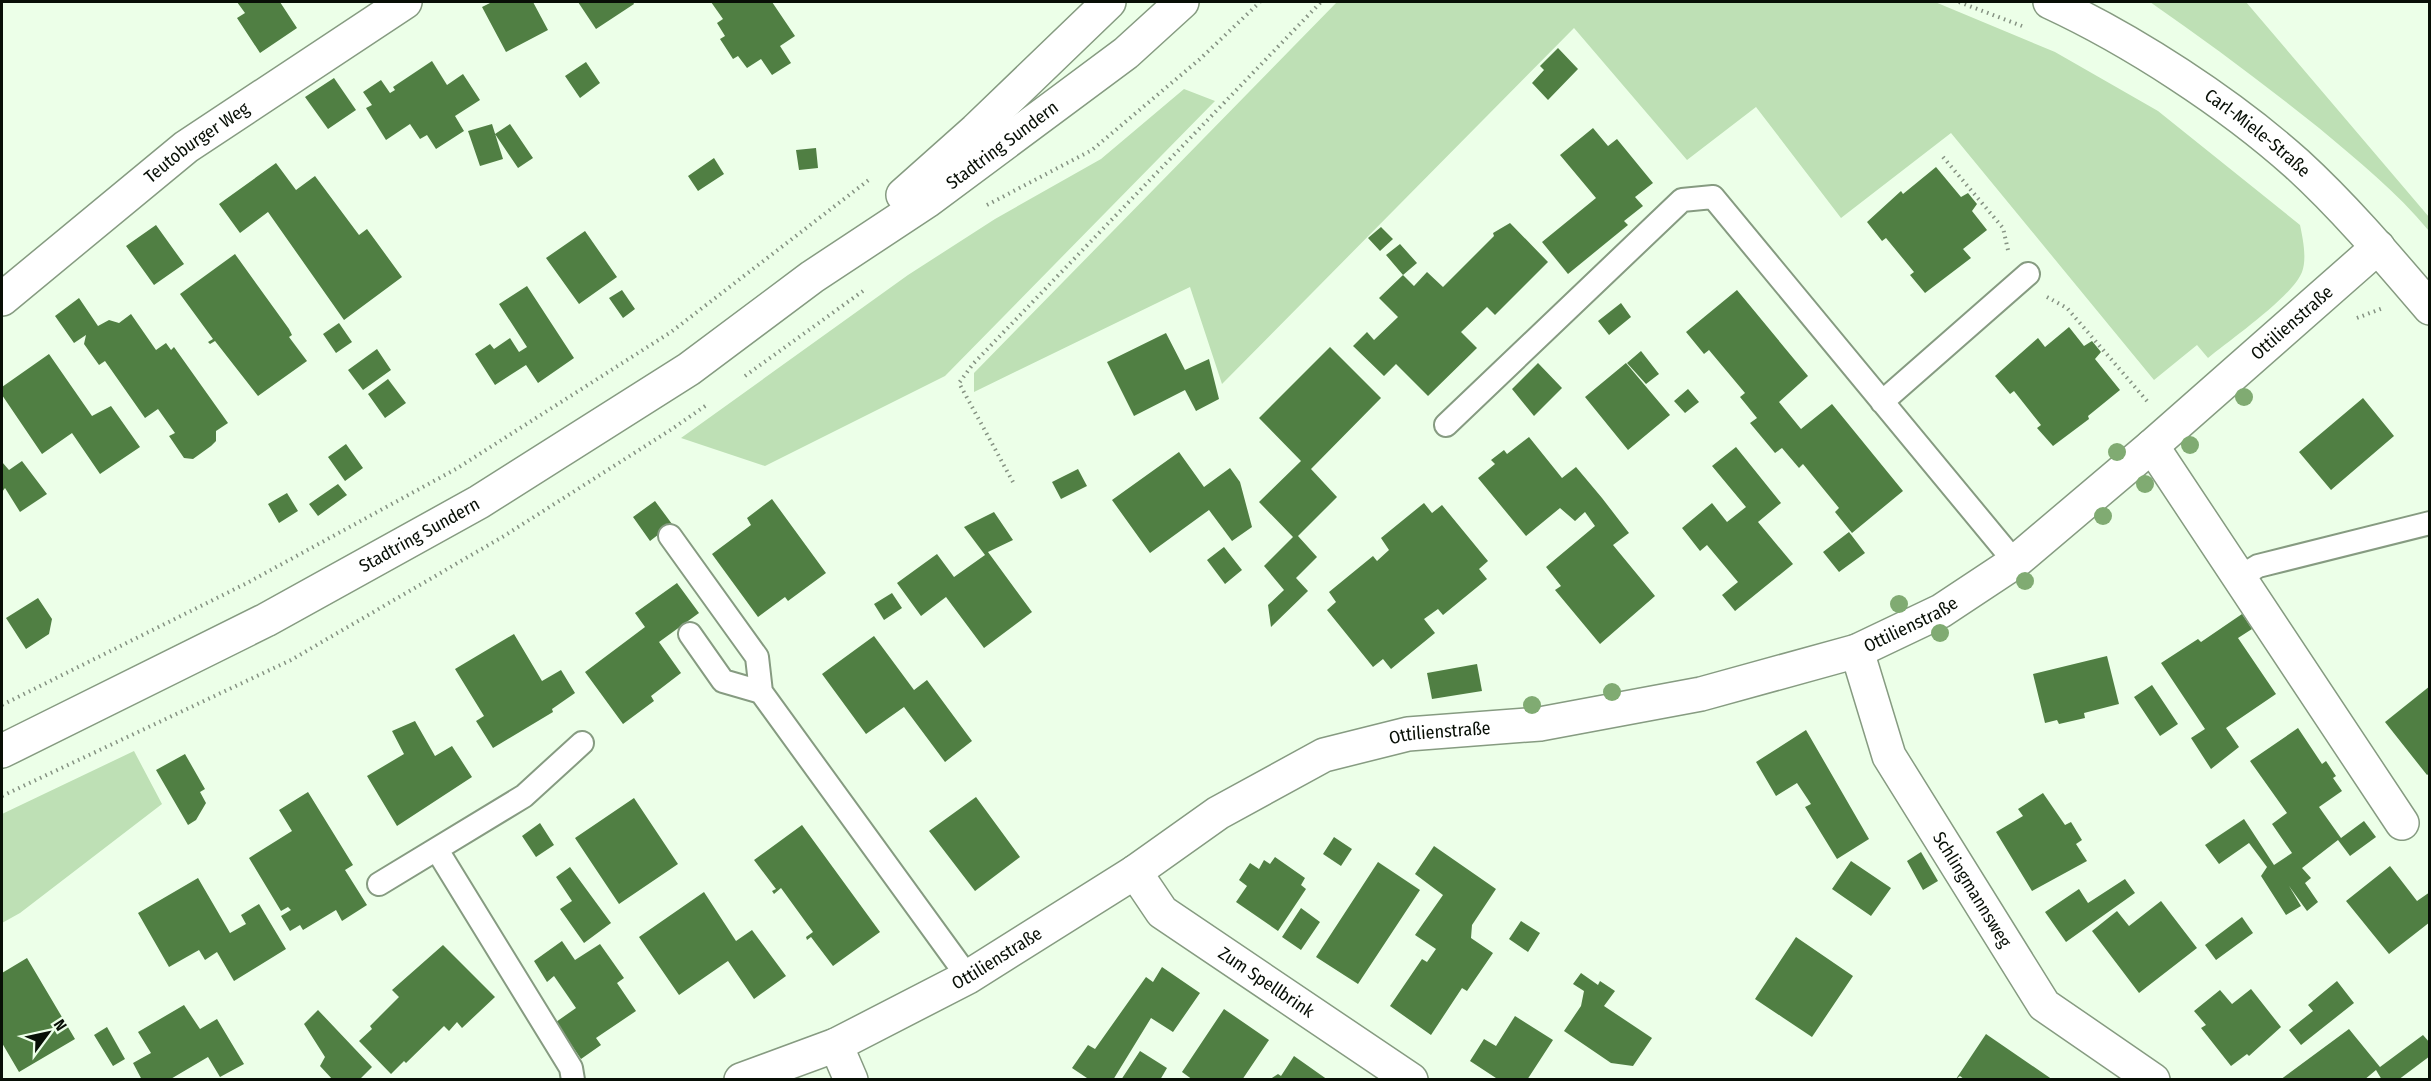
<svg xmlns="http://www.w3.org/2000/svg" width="2431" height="1081" font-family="'Fira Sans Condensed',sans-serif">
<rect width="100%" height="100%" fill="#ecffe8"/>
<!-- green -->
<path fill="#bee0b5" d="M1337,2h598l120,50 103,59 142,114c3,14 7,34 2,47 -9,24 -72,68 -94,86l-11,-13 -43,35 -203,-247 -110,85 -85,-111 -69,53 -113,-132 -352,356 -32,-97 -216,105v-19z
M2150,2h96l183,215v14c-32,-39 -71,-70 -110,-103 -55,-44 -111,-86 -169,-126z
M1184,89l31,12 -270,275 -180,90 -84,-28 227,-163 87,-56 106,-60z
M134,751l28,53 -142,109 -18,10v-109z"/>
<!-- building -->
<path fill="#507f43" d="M237,2h43l17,26 -37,25 -23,-35 8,-5z
M492,2h41l15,28 -42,22 -24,-45z
M578,2h55l1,2 -38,25z
M711,2h61l23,34 -15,10 11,17 -19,12 -11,-16 -14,9 -9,-12 -5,3 -13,-20 5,-3 -8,-13 6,-4z
M1558,48l20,21 -30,31 -16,-17 12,-13 -4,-4z
M432,61l15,24 16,-11 17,26 -25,16 9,15 -28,18 -9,-14 -7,4 -10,-15 -24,16 -20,-32 6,-3 -9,-13 18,-12 9,13 5,-3 -2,-3z
M586,62l14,21 -20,15 -15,-22z
M334,78l22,32 -28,19 -23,-32z
M492,124l11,35 -23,7 -12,-35z
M510,124l23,34 -15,10 -23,-34z
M1593,128l15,18 9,-7 36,44 -18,14 8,9 -19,15 4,4 -60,49 -26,-32 54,-44 -36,-43z
M816,148l2,20 -19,2 -3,-20z
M714,158l10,16 -26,17 -10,-15z
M276,163l20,27 19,-14 44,59 8,-6 35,48 -58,43 -76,-108 -28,21 -21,-29z
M1936,167l25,30 7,-4 9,11 -5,7 15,19 -24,19 8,9 -46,35 -15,-18 4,-3 -28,-34 -4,3 -15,-19 34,-31 2,3z
M1510,223l38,39 -53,53 -8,-8 -26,25 16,16 -49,48 -32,-32 -12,12 -31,-30 14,-14 7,8 24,-23 -19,-19 24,-23 11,11 13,-14 16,15 51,-51 -1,-3z
M156,225l28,39 -30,21 -28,-39z
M1381,227l12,12 -13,12 -12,-13z
M585,231l32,46 -38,27 -33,-46z
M1400,244l17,19 -14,12 -17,-20z
M235,254l54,75 3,6 -3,2 18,24 -49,35 -43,-55 -5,3 -2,-2 5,-3 -33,-45z
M527,286l47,72 -36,25 -12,-18 -31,20 -20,-31 15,-10 4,5 16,-11 9,14 8,-5 -28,-43z
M622,290l13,19 -12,9 -14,-20z
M1737,290l71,86 -29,26 22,27 31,-25 71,87 -51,42 -17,-21 4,-4 -36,-44 -4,4 -17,-20 -7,5 -25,-30 7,-5 -17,-21 5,-4 -36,-43 -5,4 -18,-22z
M79,298l19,28 11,-6 10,3 12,-9 25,36 10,-7 5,7 3,-3 54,76 -12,8v10l-5,5 -18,13 -9,-1 -15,-22 6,-3 -17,-24 -13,9 -40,-57 -6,4 -15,-21 2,-9 -12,8 -19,-27z
M1621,303l10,14 -22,18 -11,-14z
M339,323l13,19 -16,11 -13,-19z
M2069,327l15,19 8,-5 9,11 -6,7 25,31 -32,26 1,3 -36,27 -16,-18 4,-3 -27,-34 -4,3 -15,-18 43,-38 7,9z
M1166,333l19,37 24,-11 10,40 -23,12 -11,-21 -51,26 -27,-54z
M1330,347l51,51 -70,71 26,28 -39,39 19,21 -21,21 12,13 -37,36 -3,-22 16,-15 -20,-24 29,-29 -34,-35 42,-41 -42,-43z
M377,349l14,21 -28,20 -15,-20z
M1641,351l18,23 -13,10 -19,-21z
M49,354l43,62 19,-10 29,41 -40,27 -28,-41 -30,21 -40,-59v-8z
M1538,363l24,25 -28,28 -22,-27z
M1626,363l44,52 -42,35 -43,-53z
M388,379l18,24 -21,15 -17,-24z
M1688,389l11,13 -14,11 -11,-12z
M2363,398l31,38 -63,54 -32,-38z
M1529,437l33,41 14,-11 26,31 27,35 -16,12 42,51 -55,48 -45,-54 6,-4 -15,-19 49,-41 -10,-14 -10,9 -15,-13 -34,28 -48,-58 17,-14 -4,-4 13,-10 3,4z
M346,444l17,24 -18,13 -17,-24z
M1736,447l45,56 -23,19 35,42 -58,47 -13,-16 16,-13 -31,-37 -7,6 -18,-23 30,-25 15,19 19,-15 -34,-41z
M1179,452l25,35 26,-19 10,14 12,45 -20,14 -23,-31 -59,43 -38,-53z
M22,461l25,33 -27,18 -15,-24 -3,4v-30l7,8z
M1078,469l9,17 -26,13 -9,-17z
M338,484l9,11 -29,21 -9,-12z
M287,493l11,18 -19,12 -11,-19z
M772,499l54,74 -38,28 -3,-4 -27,20 -46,-63 39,-29 -4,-7z
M655,501l17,23 -22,17 -17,-24z
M1424,503l8,10 10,-8 46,56 -9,8 8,10 -44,36 -5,-6 -14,10 11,14 -44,36 -8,-10 -10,8 -46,-57 9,-8 -7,-10 44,-36 4,5 12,-11 -8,-12z
M994,512l19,28 -25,12 44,60 -48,36 -38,-51 -25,19 -24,-33 40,-29 17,23 31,-22 -21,-28z
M1849,532l16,21 -26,19 -16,-20z
M1224,547l18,23 -17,14 -18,-24z
M677,583l22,30 -40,29 22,31 -30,23 3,5 -31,23 -38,-52 60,-45 -10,-14z
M892,593l10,15 -18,12 -10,-16z
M38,598l14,21 -3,15 -23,15 -20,-31z
M2242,614l10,15 -14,9 38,56 -50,34 13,19 -28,22 -20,-31 14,-9 -44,-66 37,-24 3,3z
M514,634l28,47 19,-11 14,23 -23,16 1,3 -60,36 -17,-27 8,-5 -29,-47z
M874,636l40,54 13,-10 45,61 -27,21 -41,-55 -38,27 -44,-60z
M2107,656l12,48 -35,9 1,5 -26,6 -2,-4 -12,3 -12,-49z
M1477,664l5,27 -50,8 -5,-26z
M2152,685l26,39 -18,12 -26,-39z
M2430,686v87l-3,2 -42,-53z
M415,721l20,35 17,-10 20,31 -75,49 -30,-50 37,-22 -12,-23z
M2298,728l24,36 4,-3 10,15 -3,2 9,13 -23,16 22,31 23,-17 12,16 -26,19 -12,-16 -36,28 9,10 -6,5 13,19 -11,9 -18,-25 12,20 -15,9 -25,-39 6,-9 -18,-24 -30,21 -14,-19 39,-26 30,46 18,-12 -20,-29 15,-11 -37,-52z
M1806,730l63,109 -32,20 -32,-52 6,-3 -14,-21 -21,13 -20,-34z
M185,754l20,35 -5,3 6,11 -10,17 -8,5 -32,-55z
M308,792l45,73 -8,5 22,35 -25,16 -6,-11 -33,20 -3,-5 -10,6 -9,-15 10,-6 -3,-3 -7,4 -32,-53 43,-27 -13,-21z
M2043,793l22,32 6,-3 11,18 -6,4 11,17 -55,30 -36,-59 27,-16 -5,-7z
M976,797l44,60 -45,34 -46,-60z
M634,798l44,66 -59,40 -44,-66z
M540,823l14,22 -18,12 -14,-21z
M802,825l78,107 -47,34 -22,-29 -4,3 -1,-3 7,-5 -32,-44 -7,6 -2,-3 4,-2 -22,-29z
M1334,837l18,12 -11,17 -18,-12z
M1434,846l62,43 -24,36 -1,13 22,15 -26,38 -5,-3 -31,47 -41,-29 32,-47 5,3 9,-13 -21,-14 28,-40 -28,-21z
M1921,852l17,29 -15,9 -16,-29z
M1275,857l30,21 -4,7 5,4 -28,42 -42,-29 11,-16 -8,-6 11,-17 9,6 5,-9 6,4z
M1851,861l40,27 -20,28 -39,-27z
M1378,862l42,28 -62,94 -42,-27z
M2390,866l27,35 13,-9v30l-41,32 -43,-53z
M570,867l41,56 -27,20 -24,-34 12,-8 -16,-24z
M198,878l32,55 16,-9 -5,-9 18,-11 27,45 -52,32 -17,-29 -12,8 -6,-10 -30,17 -31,-54z
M2125,879l10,14 -69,49 -21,-30 34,-23 9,14z
M704,892l32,49 16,-11 34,46 -32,23 -26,-38 -49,34 -40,-58z
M2161,901l36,47 -58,45 -47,-62 25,-20 12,15z
M1301,908l19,14 -19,28 -19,-13z
M2242,917l11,16 -37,27 -11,-15z
M1521,921l19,12 -12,19 -19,-13z
M1796,937l57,39 -41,61 -57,-38z
M562,941l13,19 25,-16 24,34 -7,5 19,28 -40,27 5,7 -20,14 -25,-37 20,-14 -22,-32 -7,6 -13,-21z
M443,945l52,52 -33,31 -5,-6 -8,9 -5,-5 -38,37 -2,-2 -13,13 -32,-33 13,-12 -2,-3 29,-29 -7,-7z
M27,958l48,81 -56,33 -17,-29v-70z
M1162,967l38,26 -27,39 -22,-14 -38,62h-23l-18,-12 16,-23 7,4 51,-72 7,5z
M1581,973l17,12 2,-4 15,10 -11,15 48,32 -19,28 -22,-3 -47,-32 17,-25 3,-15 -11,-7z
M2337,981l17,22 -53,42 -12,-15 24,-19 -5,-6z
M2251,989l30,38 -32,29 -2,-2 -16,12 -30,-38 5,-3 -12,-14 26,-21 12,14z
M184,1005l16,24 17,-10 27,45 -24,13 -12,-20 -39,23h-27l-9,-17 18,-10 -13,-21z
M1224,1009l45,31 -27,40h-49l-11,-8z
M318,1010l54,57 -13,13h-26l-13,-14 5,-9 -21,-33z
M1515,1016l38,24 -26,40h-28l-29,-19 14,-22 12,7z
M107,1027l18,32 -12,7 -19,-31z
M2349,1029l31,38 43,-32 7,8v13l-32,24h-16l-6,-10 -12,10h-84z
M1986,1034l67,46h-88l-5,-4 -4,3z
M1140,1051l27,17 -7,12h-39z
M1294,1056l34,24h-59l9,-6 3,2z"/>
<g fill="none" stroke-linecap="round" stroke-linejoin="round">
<defs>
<path id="lane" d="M1882,402l146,-128
M1446,425l236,-225 31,-3 302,365
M670,536l87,121 4,35 207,285
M2240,577l18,-11 172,-43
M690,634l33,47 38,11
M437,850l134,218 2,12
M379,884l145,-88 58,-53"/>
<g id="street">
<path id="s1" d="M2,299l184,-152 219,-145"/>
<path d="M2152,446l250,377"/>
<path id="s2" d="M1857,651l32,105 155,249 109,75"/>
<path id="s3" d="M1135,872l27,40 249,168"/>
<path d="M836,1045l15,35"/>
<path id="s4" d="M741,1080l95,-35 132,-68 167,-105 83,-59 106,-58 84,-21 132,-10 161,-30 156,-43 84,-40 74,-49 137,-116 226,-199"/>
</g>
<g id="secondary">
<path id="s5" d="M2050,2c82,38 179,101 247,162 48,44 91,95 133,144"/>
<path d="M903,195l73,-65 133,-128"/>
<path id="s6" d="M2,751l264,-131 213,-118 210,-133 123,-92 115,-76 199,-148 56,-51"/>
</g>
</defs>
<!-- lane casing -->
<use href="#lane" stroke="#869b81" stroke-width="26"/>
<!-- street casing -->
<use href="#street" stroke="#869b81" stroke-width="36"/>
<!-- secondary casing -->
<use href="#secondary" stroke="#869b81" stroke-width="36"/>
<!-- path -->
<path stroke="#859282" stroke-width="4" stroke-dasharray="1.5 4.5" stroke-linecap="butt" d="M1959,2l63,24
M1943,157l60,71 5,22
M987,205l105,-55 108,-91 60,-57
M2047,297l20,11 80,93
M2357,318l26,-10
M745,376l118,-85
M1013,482l-54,-99 14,-19 348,-362
M2,705l245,-122 209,-114 215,-137 199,-153
M2,796l289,-136 213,-124 168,-107 36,-25"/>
<!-- lane -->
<use href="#lane" stroke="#fff" stroke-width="22"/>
<!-- street -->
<use href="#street" stroke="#fff" stroke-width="33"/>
<!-- secondary -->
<use href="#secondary" stroke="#fff" stroke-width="33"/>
</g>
<!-- trees -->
<g fill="#80ab72">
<circle cx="2244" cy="397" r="9"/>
<circle cx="2190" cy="445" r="9"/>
<circle cx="2117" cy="452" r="9"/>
<circle cx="2145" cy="484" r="9"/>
<circle cx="2103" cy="516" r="9"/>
<circle cx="2025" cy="581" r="9"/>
<circle cx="1899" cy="604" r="9"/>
<circle cx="1940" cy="633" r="9"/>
<circle cx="1612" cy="692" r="9"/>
<circle cx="1532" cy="705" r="9"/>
</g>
<g text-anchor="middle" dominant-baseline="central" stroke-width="6" stroke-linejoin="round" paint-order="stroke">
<!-- street labels -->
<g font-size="18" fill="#080f06" stroke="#ecffe8">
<text stroke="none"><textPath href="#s5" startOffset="246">Carl-Miele-Straße</textPath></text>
<text stroke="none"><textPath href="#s1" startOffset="250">Teutoburger Weg</textPath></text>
<text stroke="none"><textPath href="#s6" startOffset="1172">Stadtring Sundern</textPath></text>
<text stroke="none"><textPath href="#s4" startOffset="1762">Ottilienstraße</textPath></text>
<text stroke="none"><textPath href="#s6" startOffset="470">Stadtring Sundern</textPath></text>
<text stroke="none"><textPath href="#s4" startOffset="1274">Ottilienstraße</textPath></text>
<text stroke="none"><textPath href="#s4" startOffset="788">Ottilienstraße</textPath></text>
<text stroke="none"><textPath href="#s2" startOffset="267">Schlingmannsweg</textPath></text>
<text stroke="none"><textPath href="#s4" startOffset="284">Ottilienstraße</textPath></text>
<text stroke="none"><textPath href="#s3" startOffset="174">Zum Spellbrink</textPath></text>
</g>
</g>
<!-- border -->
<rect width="2431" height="1081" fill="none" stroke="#080f06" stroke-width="6"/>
<!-- north arrow -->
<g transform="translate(48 1033) rotate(57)" stroke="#ecffe8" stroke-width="4.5" paint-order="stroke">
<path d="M0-4.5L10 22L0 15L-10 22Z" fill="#080f06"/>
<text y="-9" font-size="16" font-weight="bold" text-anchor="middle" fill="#080f06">N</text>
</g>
</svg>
